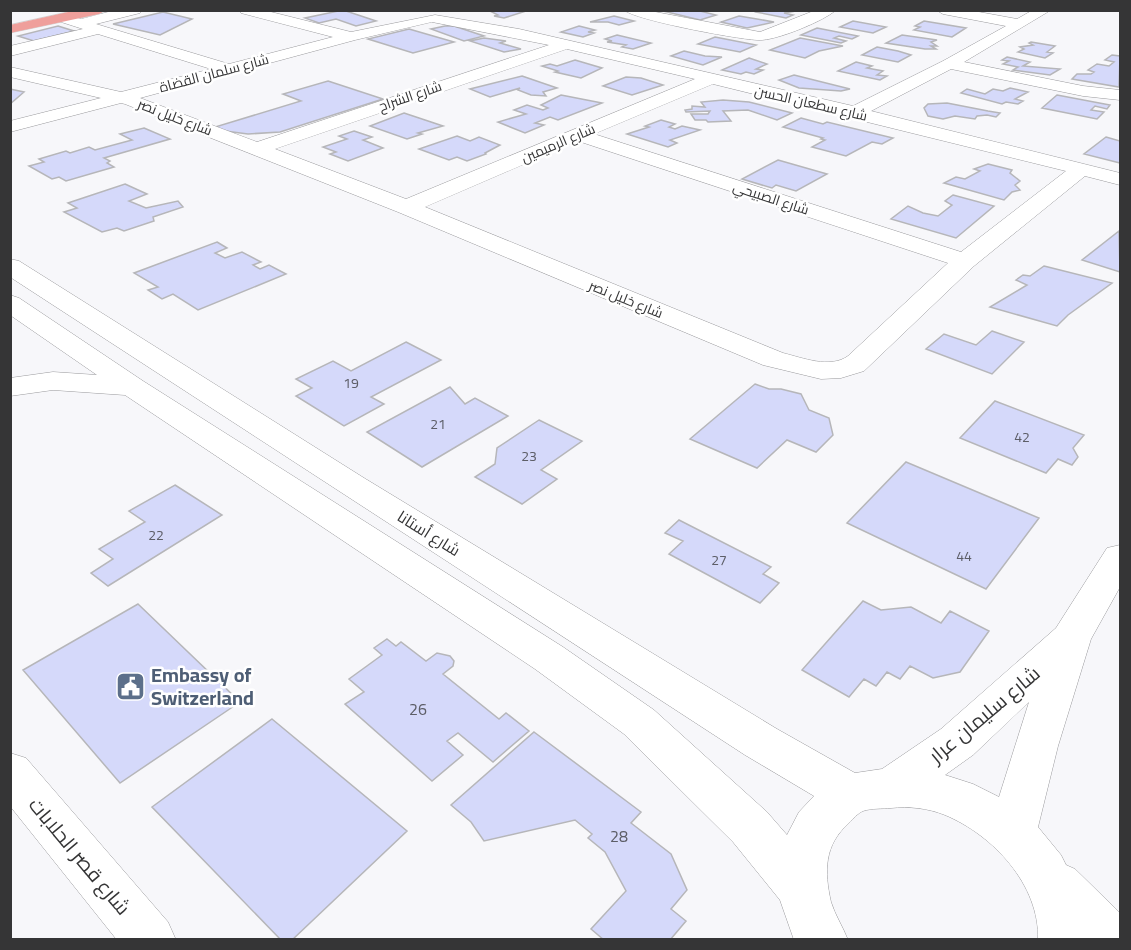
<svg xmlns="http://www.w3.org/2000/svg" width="1131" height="950" font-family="Georgia,Cairo,serif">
<rect width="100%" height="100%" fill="#f7f7fa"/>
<!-- building -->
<path fill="#d5d9fa" stroke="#b6b6b9" stroke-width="1.5" d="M343,10l33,11 -20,5 -20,-7 -17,4 -14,-5z
M659,10h37l20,5 -16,5z
M759,10h43l-18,3 9,2 -7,3 -30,-6z
M490,11l1,-1 35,1 -22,7 -10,-2 4,-1z
M163,12l29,7 -32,16 -47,-11z
M614,16l20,5 -15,4 -11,-3h-18z
M739,16l18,3 17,3 -27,6 -26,-6z
M853,21l33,6 -13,6 -33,-6z
M924,21l42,7 -14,9 -38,-7 6,-3 -5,-1z
M58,26l16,5 -40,10 -16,-5z
M445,26h9l30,10 -20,5 -33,-12z
M579,26l16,4 -7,2 6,1 -11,4 -22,-5z
M817,28l41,8 -6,3 -13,-3 -5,2 12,3 -5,2 -40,-8z
M409,29l45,13 -41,11 -45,-14z
M617,35l34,8 -18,6 -11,-2 4,-2 -19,-3 5,-1 -7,-2z
M902,35l35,5 -6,2 6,4h-6l5,3h-11l-39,-6z
M715,37l41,8 -16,7 -42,-8z
M484,38l22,3 -6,2 21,6 -17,3 -34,-11z
M800,38l43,8 -24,5 -14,7 -35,-8z
M1031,42l24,4 -8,6 6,1 -8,5 -27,-6 6,-3 -4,-2 13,-2 -4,-2z
M877,47l21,4 13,4 -13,7 -36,-7z
M684,51l21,5 17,1 -19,8 -32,-9z
M1112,55l8,1 -1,31 -47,-8 5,-5h14l3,-2 -6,-2 9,-6 12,2 5,-4 -9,-2z
M1007,57l23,5 -7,4 37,3 -10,6 -37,-5 5,-3 -15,-3 6,-3 -7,-1z
M749,58l18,6 -11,5 7,1 -9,4 -8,-2 -5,2 -19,-4z
M575,60l27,8 -21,10 -26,-6 3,-1 -16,-5 8,-2 7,2z
M856,62l16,4 -5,2 16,3 -6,4 10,1 -7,4 -42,-9z
M794,75l56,14 -9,2 -42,-3 -20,-8z
M522,76l35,12 -14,4 3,4 -15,-1 -13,-5 2,-2 -30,9 -20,-8z
M626,77l15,1 22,7 -31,10 -29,-9z
M328,81l55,18 -103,33 -32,2 -23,-3 -10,-4 86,-26 -18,-7z
M1010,88l18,4 -13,7 8,2 -5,3 -12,-2 -4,2 -41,-11 6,-4 18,5 8,-5 10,2z
M10,89l14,3 -14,12z
M561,95l41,8 -44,17 -8,-3 -15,6 9,2 -19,8 -27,-11 28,-8 -12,-4 13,-5 16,5 5,-2 -7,-3z
M1057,95l53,10 -3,4 -12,-3 -4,4 13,2 -7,7 -55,-11z
M723,100l26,2 43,11 -15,7 -29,-10 -25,1 8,10 -23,1 -2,-2h-11l-4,-6h17l2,-3 -24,1 -1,-2 7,-1v-3l13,1 -4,-5z
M947,103l41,8 12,2 -4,4 -9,-2 -10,1 -2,3 -20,-3 -12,3 -15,-3 -4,-8 4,-4z
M404,113l39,13 -25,7 4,1 -15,5 -37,-13z
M801,118l22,6 4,-2 66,16 -11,6 -10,-2 -26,14 -34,-9 13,-7 -4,-1 2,-1 -40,-11z
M661,120l14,4 -6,3 6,2 7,-3 18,4 -30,10 7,3 -9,4 -41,-13 22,-7 -4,-1z
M144,128l26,11 -66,19 6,3 -3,2 7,4 -48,14 -7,-4 -7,2 -23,-13 15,-4 -5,-3 27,-8 4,2 19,-6 6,3 37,-10 -12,-6z
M354,131l18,6 -9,3 20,8 -35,13 -18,-7 6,-2 -13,-5 24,-8 -8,-3z
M457,136l13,5 9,-4 21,8 -15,8 1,1 -19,7 -10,-4 -8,3 -30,-11z
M1106,137l14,4v22l-36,-9z
M778,160l49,14 -31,17 -20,-6 -4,3 -30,-9z
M988,164l24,6 -2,3 10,8 -5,4 5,5 -8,2 -8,8 -60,-17 12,-6 9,2 15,-8 -6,-2z
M125,184l22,10 -18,7 17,7 32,-7 5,6 -30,10 1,4 -30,10 -7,-3 -15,4 -38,-20 13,-4 -9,-5z
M953,195l41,11 -38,32 -65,-19 17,-13 15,7 15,3 14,-11 -7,-4z
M1119,231l1,41 -38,-12z
M217,242l10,6 -12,5 10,5 17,-6 19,10 -8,3 7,4 9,-4 17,9 -88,36 -25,-16 -11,5 -14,-9 10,-3 -24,-14z
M1044,266l68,17 -44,32 -11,11 -67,-19 37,-22 -11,-5 7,-5 7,1z
M992,331l32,11 -32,32 -66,-25 18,-15 32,11z
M406,342l35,18 -70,37 13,7 -40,22 -48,-30 16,-8 -16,-9 37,-18 18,10z
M755,384l14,5h12l20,5 8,16 20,8 4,17 -17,17 -29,-12 -30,28 -67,-29z
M450,387l15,17 10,-6 33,18 -86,51 -55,-35z
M995,401l89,34 -11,13 5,9 -6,8 -14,-6 -12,14 -86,-35z
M539,420l43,21 -41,29 16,9 -35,25 -47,-27 20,-13 2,-16z
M906,462l133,56 -53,71 -139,-66z
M175,485l47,30 -114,71 -17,-13 22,-14 -14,-10 46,-27 -16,-11z
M679,520l92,47 -8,7 16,9 -19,20 -91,-49 14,-13 -18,-8z
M863,601l18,9 30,-3 30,16 9,-12 39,20 -29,41 -27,6 -23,-12 -10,13 -13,-7 -11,14 -12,-7 -15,18 -47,-27z
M138,604l102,98 -120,81 -97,-113z
M387,639l9,7 5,-4 25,19 11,-8 13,3 4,5 -1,5 -10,8 56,45 7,-6 23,18 -36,31 -35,-29 -11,8 16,14 -31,26 -87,-77 19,-12 -15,-13 33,-24 -8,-7z
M272,719l135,112 -115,109h-11l-129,-133z
M534,732l107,80 -10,11 40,31 16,36 -16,19 15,12 -16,19h-66l-13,-11 35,-38 -21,-39 -17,-14 4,-4 -17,-14 -91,21 -13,-19 -20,-17z"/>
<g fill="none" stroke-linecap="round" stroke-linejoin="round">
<defs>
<path id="minor" d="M116,10h26l-2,3 -44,11 133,40 104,-27 -92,-24 -2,-3h24l88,22 84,-17 84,14 334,77 90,-45 63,-35 -63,-12 -7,-4h32l49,9 16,-9h18l-87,52 119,24 37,4v10l-37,-4 -132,-27 -80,42 249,62v12l-35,-9 -111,90 -110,105 -23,7 -20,1 -58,-14 -365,-153 -273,-108 -4,-1 -111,29v-11l91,-23 -91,-21v-10l111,25 90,-23 -113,-35 -88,22v-10l73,-17 -25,-8 -2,-3 2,-3 5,-1 18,5zM432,22l117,23 -292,97 -117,-44 215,-58zM567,49l128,30 -289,120 -131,-50zM713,84l353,87 -105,81 -367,-118zM578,141l370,122 -100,93c-18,13 -45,2 -65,-3l-358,-146z
M624,10h21l115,22 56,-22h20c-12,11 -61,31 -77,30 -18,0 -125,-20 -135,-30z
M10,259l9,2 345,217 413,251 78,44 27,-4 59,-40 115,-101 51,-80 13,-3v42l-29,52 -33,107 -20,81 23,28 5,10 9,4 45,44v27h-82c2,-55 -45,-105 -93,-125 -17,-7 -37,-9 -54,-7 -9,1 -19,0 -28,3 -5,2 -10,8 -14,12 -25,22 -25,48 -18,79 4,13 12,25 17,38h-54l-14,-40 -47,-58 -109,-108 -89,-65 -410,-274 -72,-5 -43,6v-18l43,-6 44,3 -87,-60v-20l9,3 124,83 420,266 91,63 113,102 20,23 12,-23 15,-16 -69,-41 -735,-478zM1029,702l-30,95 -26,-13 -28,-9 28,-20z
M10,753l16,5 142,164 8,18h-59l-107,-134z"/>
<path id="major" d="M77,10h29l-7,4 -89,19v-8z"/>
</defs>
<!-- minor casing -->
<use href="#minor" stroke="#9a9a9d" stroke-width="1"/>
<!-- major casing -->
<use href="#major" stroke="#d3d3d3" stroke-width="1"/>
<!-- minor -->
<use href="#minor" fill="#fff" fill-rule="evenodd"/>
<!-- major -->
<use href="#major" fill="#ef9f9b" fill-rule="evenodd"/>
</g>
<!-- icons -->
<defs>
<symbol id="civic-square" viewBox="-11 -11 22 22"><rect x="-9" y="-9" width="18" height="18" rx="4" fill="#5c6f8a" stroke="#fff"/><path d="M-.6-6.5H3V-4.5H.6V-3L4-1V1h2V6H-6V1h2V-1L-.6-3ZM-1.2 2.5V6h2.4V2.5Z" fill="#fff"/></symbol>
</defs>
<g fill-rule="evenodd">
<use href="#civic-square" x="114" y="670" width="33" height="33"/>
</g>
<g text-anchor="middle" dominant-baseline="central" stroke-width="5" stroke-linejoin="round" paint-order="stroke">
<!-- far-street labels -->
<g font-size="14" fill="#353536" stroke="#fff">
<text transform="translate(214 73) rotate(-15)">شارع سلمان القضاة</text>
<text transform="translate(410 96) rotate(-19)">شارع الشراح</text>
<text transform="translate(811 103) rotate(13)">شارع سطعان الحسن</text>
<text transform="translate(175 117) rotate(21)">شارع خليل نصر</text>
<text transform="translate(558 143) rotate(-23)">شارع الرميمين</text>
<text transform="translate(771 198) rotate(18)">شارع الصبيحي</text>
<text transform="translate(626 299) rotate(22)">شارع خليل نصر</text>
</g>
<!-- number labels -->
<g font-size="14" fill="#5d5e67">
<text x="351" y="383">19</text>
<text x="438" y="424">21</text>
<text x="1022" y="437">42</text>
<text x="529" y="456">23</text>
<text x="156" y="535">22</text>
<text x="964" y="556">44</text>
<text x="719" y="560">27</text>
</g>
<!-- street labels -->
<g font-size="16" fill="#353536" stroke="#fff">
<text transform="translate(429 533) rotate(32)">شارع أستانا</text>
</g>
<!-- near-number labels -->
<g font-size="16" fill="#5d5e67">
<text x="418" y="709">26</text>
<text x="619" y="836">28</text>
</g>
<!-- near-service labels -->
<g font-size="20" font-weight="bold" fill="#4e5e75" stroke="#fff" text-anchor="start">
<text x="151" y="674">Embassy of<tspan x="151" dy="23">Switzerland</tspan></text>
</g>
<!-- near-street labels -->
<g font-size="20" fill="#353536" stroke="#fff">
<text transform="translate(984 714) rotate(-40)">شارع سليمان عرار</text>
<text transform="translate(80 856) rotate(50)">شارع قصر الحلابات</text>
</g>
</g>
<!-- border -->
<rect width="1131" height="950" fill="none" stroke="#353536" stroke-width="24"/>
</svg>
